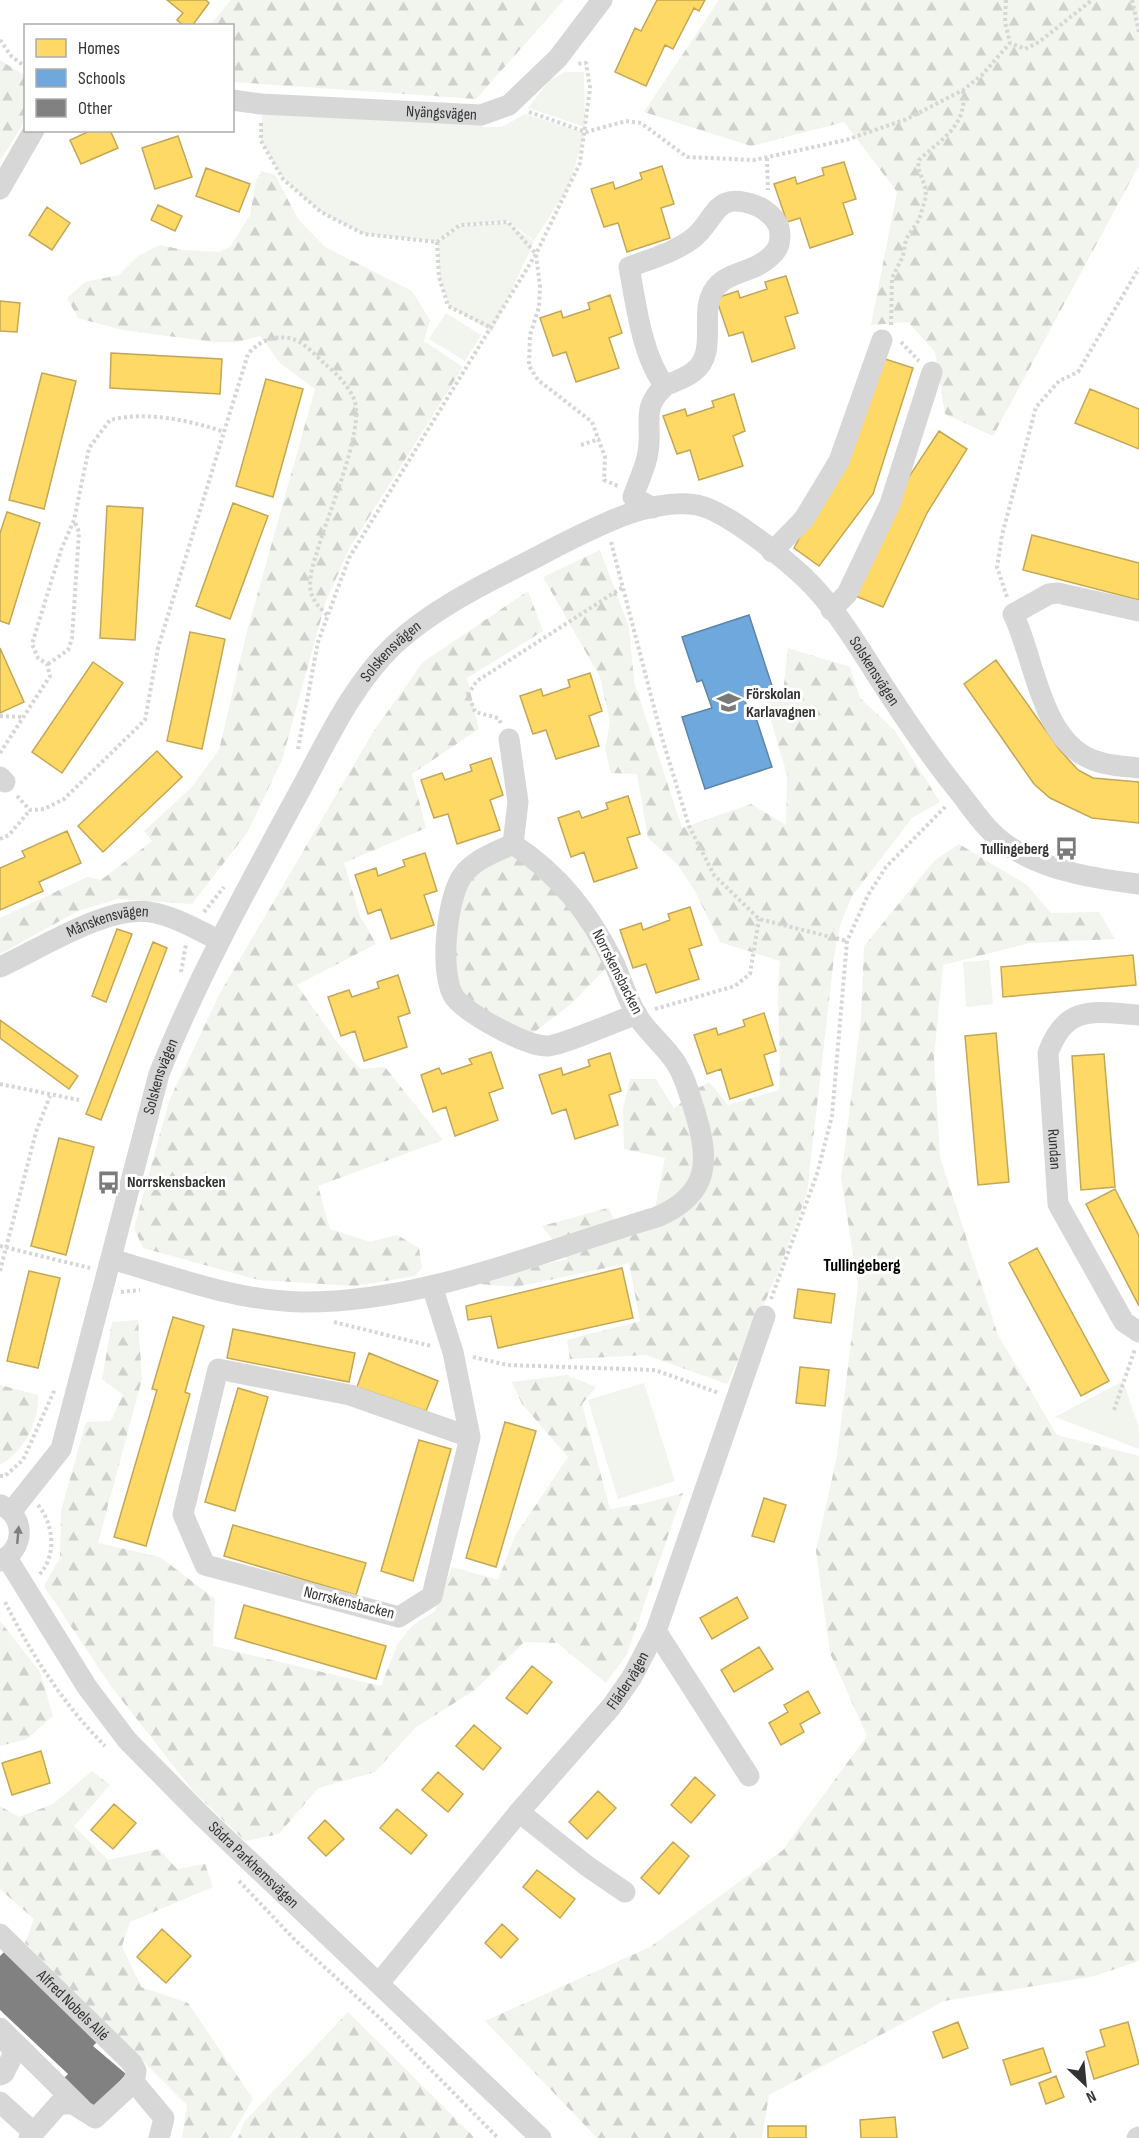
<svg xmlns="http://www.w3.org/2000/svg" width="1139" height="2138" font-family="'Sofia Sans Condensed',sans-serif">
<defs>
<pattern id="forest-firs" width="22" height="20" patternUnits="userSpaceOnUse" patternTransform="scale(1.5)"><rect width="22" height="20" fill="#f1f5ed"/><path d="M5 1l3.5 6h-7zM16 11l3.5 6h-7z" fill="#cfd2cc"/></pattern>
</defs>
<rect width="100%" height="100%" fill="#fff"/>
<!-- forest -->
<path fill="url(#forest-firs)" d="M231,0h333l-88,99 -243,-17 -1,-56 -22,-1z
M719,0h420v165l-146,271 -48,-22 -10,-62 -27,-30 -37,3 26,-133 -53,-70 -93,24 -107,-34z
M0,60l25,16v45l-25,40z
M262,171l13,4 23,44 27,28 87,44 18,29 -6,21 39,26 -114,182 -23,52 -44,159 -35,73 -55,71 -75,-5 -39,12 -78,43v-36l87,-41 14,3 51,-39 -8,-10 47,-43 28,-38 27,-115 69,-246 -34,-25 -21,-28 -23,6h-23l-92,-12 -44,-12 -11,-20 18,-16 34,-7 19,-19 22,-11 23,5 36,2 11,-5 20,-32 6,-34z
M600,550l29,77 5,54 48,147 69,-24 35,21 1,-50 -22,-75 18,-6 5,-46 62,19 10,31 35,33 45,71 -28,16 -60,78 -12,29 -6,32 -27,236 -29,80 -51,111 -81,-29 -76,4 -3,-19 73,-19 -11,-58 -113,24 -48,-4 99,-24 -25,-33 66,-18 16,30 27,-9 14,-71 -41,-9 -1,-41 7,-29h26l18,30 22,-20 13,-7 19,23 51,-15c3,-43 -4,-86 1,-129l-60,-19 -25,-51 -18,-27 -29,-26 -11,-64 -26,-1 -6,-24 5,-27 -10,-45 -57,-100z
M528,591l15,40 -76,47 12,51 -67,45 14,54 -82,35 16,53 16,28 -79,41 40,57 23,27 25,-2 58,73 -125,46 12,43 40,13 27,-7 22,13 3,20 -7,8 -60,10 -96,-6 -116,-32 -9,-20 35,-127 51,-108 153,-261 50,-70z
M959,844l68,41 24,28 48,-1 16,27 -85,4 -87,22 -9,92 6,100 58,178 59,100 82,21v505l-44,15 -151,25 -175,94 -7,43h-165l-112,-117 165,-74 133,-97 84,-114 -37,-83 -14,-102 21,-95 21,-171 -17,-107 20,-159 3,-73 70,-85z
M518,856l62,55 29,54 -38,39 -39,30 -44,-18 -23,-17 -10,-16 1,-69 10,-33 30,-24z
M138,1320l4,59 -44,164 62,14 55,42 -2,47 168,40 17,-43 15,-18 22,-14 17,-44 46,13 17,-44 53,-79 -46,-53 -10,-22 55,-7 29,12 -14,17 28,105 36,-6 37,-10 -56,161 -21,29 -49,-40 -33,-1 -49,48 -60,38 -40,44 -57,16 -39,46 -34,7 -51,-49 -84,-107 -66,-99 16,-28 1,-47 25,-89 25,-1 12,-26 -21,-16 10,-57z
M0,1385l38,10c1,27 -14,57 -38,70z
M0,1621l40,51 13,44 -26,23 -27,7z
M92,1771l18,14 -36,41 34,34 51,-11 18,20 28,-5 8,23 -83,35 -8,24 19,41 47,16 65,96 -23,39h-48l5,-33 -162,-162 9,-24 -34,-30v-83l19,11 34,-13z
M348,2012l127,126h-237l6,-16z"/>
<!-- green -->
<path fill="#f1f5ed" d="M565,72h19l1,55 -57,-19 21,-27z
M262,105l219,11 1,11h20l23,-13 60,19 -16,53 -35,55 -26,-20 -48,4 -23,16 -73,-7 -43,-22 -38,-33 -22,-39z
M508,223l26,19 -42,90 -43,-26 -9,-29 -2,-35 22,-16z
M446,313l35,22 -16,26 -36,-22z
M989,960l4,44 -27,3 -3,-45z
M1123,1381l16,47v21l-84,-32z
M644,1383l31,98 -57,18 -30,-99z"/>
<!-- homes -->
<path fill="#ffd966" stroke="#c2a757" stroke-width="1.5" d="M167,0h39l3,3 -17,23h-8l-7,-6 6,-7z
M657,0h48l-6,11 -5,-3 -21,41 -8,-4 -19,41 -31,-14 20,-44 6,3z
M92,130h18l8,18 -37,16 -11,-24z
M178,136l14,41 -37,12 -13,-41z
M844,162l12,37 -13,4 10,31 -43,14 -10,-30 -13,4 -13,-38 21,-7 2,7 27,-9 -2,-7z
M662,166l12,38 -13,4 9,30 -43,14 -9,-29 -14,4 -13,-38 22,-7 2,7 27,-10 -2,-6z
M206,168l44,16 -11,28 -43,-16z
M158,205l24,11 -7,15 -24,-11z
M47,207l23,16 -18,27 -23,-15z
M786,276l12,37 -13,4 10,31 -43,14 -9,-30 -14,4 -13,-38 22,-7 2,7 27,-9 -2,-7z
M610,295l12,38 -13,5 10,30 -43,14 -10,-30 -13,4 -13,-38 21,-7 2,7 27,-9 -2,-6z
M0,301l20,2 -3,29 -17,-1z
M111,353l111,6 -2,35 -110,-6z
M882,358l31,10 -40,126 -54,72 -25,-18 47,-85z
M42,373l34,8 -32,128 -35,-9z
M266,379l37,10 -30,108 -37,-11z
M1090,389l49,20v40l-64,-26z
M734,394l11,37 -12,5 10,30 -44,14 -9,-30 -13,4 -14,-38 22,-7 2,7 27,-9 -2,-6z
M939,431l28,18 -40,64 -44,94 -30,-12 42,-97z
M233,503l35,13 -38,103 -34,-13z
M107,506l36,2 -8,132 -35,-2z
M7,512l33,11 -31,101 -9,-3v-88z
M1032,535l107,28v37l-116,-30z
M190,632l35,7 -23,110 -35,-8z
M0,648l24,54 -24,11z
M996,660l63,89 19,21 15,8 46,4v41l-47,-5 -42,-20 -16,-14 -70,-100z
M93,662l30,21 -61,90 -30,-21z
M590,673l12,38 -13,5 10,30 -43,13 -10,-29 -13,4 -13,-38 21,-7 2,7 27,-9 -2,-7z
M157,751l25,26 -79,75 -25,-26z
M491,758l12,37 -13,5 10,30 -43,14 -9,-30 -14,4 -13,-38 21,-7 3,7 27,-9 -2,-6z
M628,796l12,38 -13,4 10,30 -43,14 -10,-30 -13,5 -13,-39 21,-7 3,7 26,-9 -2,-6z
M67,831l14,32 -42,19 4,9 -43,19v-42l25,-11 -3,-6z
M425,853l12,38 -13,4 10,30 -43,14 -10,-30 -13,5 -13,-39 21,-7 2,8 27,-10 -2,-6z
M690,907l12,38 -13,4 10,30 -43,14 -10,-29 -13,4 -13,-38 21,-7 2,7 27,-10 -2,-6z
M117,929l15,5 -26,68 -14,-6z
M153,942l14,6 -66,172 -15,-6z
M1133,955l3,30 -133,12 -2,-30z
M398,975l12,38 -12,4 9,30 -43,14 -9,-30 -14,5 -13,-39 21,-7 3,7 27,-9 -2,-6z
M764,1013l12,38 -12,4 9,30 -43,14 -9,-30 -14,5 -13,-39 22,-7 2,7 27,-9 -2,-6z
M0,1020l78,56 -9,13 -69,-51z
M996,1033l13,149 -31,3 -13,-149z
M491,1052l12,36 -14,5 9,27 -43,16 -9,-29 -13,5 -12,-37 18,-7 3,6 30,-10 -3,-5z
M610,1053l11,38 -12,4 9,30 -43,14 -9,-30 -14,5 -13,-39 22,-7 2,7 27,-9 -2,-6z
M1104,1054l11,133 -34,3 -9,-134z
M59,1138l35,9 -28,108 -35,-9z
M1115,1189l24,47v70l-53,-102z
M1037,1248l72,133 -28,15 -72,-133z
M622,1268l11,50 -135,30 -7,-32 -23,4 -2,-14z
M29,1271l31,7 -22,90 -31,-7z
M798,1289l37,5 -4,29 -37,-5z
M173,1317l31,9 -19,66 5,2 -44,152 -32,-9 43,-147 -5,-1z
M233,1329l122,24 -6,29 -122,-24z
M369,1353l69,28 -12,30 -69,-24z
M800,1367l29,3 -4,36 -29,-3z
M238,1388l30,9 -33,114 -30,-9z
M505,1422l31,9 -40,136 -30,-9z
M419,1440l32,9 -38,132 -32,-10z
M764,1498l22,7 -12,37 -22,-6z
M233,1525l133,38 -10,32 -132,-39z
M737,1597l11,21 -36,21 -12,-21z
M244,1605l142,41 -10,33 -141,-41z
M759,1647l14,22 -39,23 -13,-22z
M532,1666l20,16 -25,32 -21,-16z
M808,1691l12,22 -20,11 4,8 -23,13 -12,-22 19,-11 -4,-7z
M474,1725l27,23 -18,22 -27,-24z
M41,1751l9,32 -38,12 -10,-32z
M438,1772l25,22 -15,18 -26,-22z
M695,1777l20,18 -24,28 -20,-18z
M598,1791l18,17 -29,31 -18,-17z
M114,1804l22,19 -23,26 -22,-19z
M397,1809l30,26 -16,19 -31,-26z
M325,1820l19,19 -18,17 -18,-18z
M673,1842l16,14 -30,38 -18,-16z
M537,1870l38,29 -15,19 -37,-31z
M502,1924l16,15 -17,19 -16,-15z
M162,1929l29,27 -25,27 -29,-26z
M958,2022l10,26 -25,10 -10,-26z
M1128,2022l11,42 -45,15 -8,-27 19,-6 -5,-16z
M1043,2048l8,24 -40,13 -8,-25z
M1056,2076l8,21 -18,7 -7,-21z
M895,2117l2,21h-36l-1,-18z
M768,2126h38v12h-38z"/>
<!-- schools -->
<path fill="#6fa8dc" stroke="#5d85a9" stroke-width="1.5" d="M749,615l24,74 -29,9 6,19 5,-2 17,52 -67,22 -23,-72 30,-9 -10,-28 -5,2 -15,-45z"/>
<!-- building -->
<path fill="#818181" d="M5,1951l94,89 -6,6 33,28 -31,36 -32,-31 5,-5 -68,-64v-54z"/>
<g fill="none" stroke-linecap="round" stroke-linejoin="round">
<!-- path -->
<path stroke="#d6d6d6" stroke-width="4" stroke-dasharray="3 3" stroke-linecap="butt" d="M1006,0l-1,22 5,21 15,6 14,-7 53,-42
M1132,0l7,32
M0,40l12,17 14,10
M529,112l57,20 40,-11 15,2 46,34 67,3 92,-20 61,-21 56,-29 19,-15 28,-32
M261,123v18l22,38 38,33 43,22 73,8 23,-17 48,-3 28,32 4,33 -1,20 -9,28 -1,31 9,14 54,42 13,35 -1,23 14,6
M767,158l1,32
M437,242l2,35 9,29 44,22
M891,325l1,-47 11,-22 3,-17 13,-19 7,-23 -1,-11 -7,-18 1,-8c22,-21 49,-34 44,-70
M901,342l18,19
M581,445l19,-6
M611,542l51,196 27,88 25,49 45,44 88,22
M1007,597l-10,-30 5,-32 34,-128 23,-26 19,-9 61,-104
M48,664l20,-14 4,-11 7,-107 -5,-12
M0,716l23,1
M501,723l-3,-5 -23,-6 -7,-18 9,-13 146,-94
M298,749l20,-107 31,-84 187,-304 44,-91 10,-75 -4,-25 -9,1
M0,753l50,-77 -3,-12 -9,-6 -6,-14 29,-94 13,-30 15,-72 21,-28c35,-9 80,0 114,12l24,-78c11,-13 27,-20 45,-15 12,4 23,17 32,25 11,9 23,21 29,35 12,29 -28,119 -37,153 -4,12 -9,28 -6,41 3,9 9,15 16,22
M17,796l13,14 14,-1 20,-10 81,-79 13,-72 66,-216
M0,839l9,-4 21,-25
M204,912l20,-25
M181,972l5,-28
M655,1009l80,-23 15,-12 9,-55
M0,1084l79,16
M0,1246l90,22
M0,1271l36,-139 14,-36
M121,1292l19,-2
M771,1299l46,-125 15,-58 15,-175 21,-46 18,-28 60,-61
M334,1322l97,24
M473,1357l34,8 148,5 64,23
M1114,1410l21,-61
M0,1476h5l18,-16 32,-71
M38,1505c16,19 19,51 1,70
M5,1602c26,52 59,103 100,144
M239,1881l56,59 88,81 115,117"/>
<!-- minor -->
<g stroke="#d7d7d7" stroke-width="21">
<path id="s1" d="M232,100l29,4 220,11 28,-10 49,-47 44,-58"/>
<path d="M0,189l34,-59"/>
<path d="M653,508l-20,-11c5,-15 13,-30 15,-45 5,-28 -8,-44 17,-66 -23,-29 -29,-82 -36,-119 21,-8 44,-14 63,-28 25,-19 21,-50 65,-33 8,3 20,13 22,22 2,9 1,18 -5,25 -18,20 -41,17 -55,31 -25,23 3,67 -26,88 -7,6 -20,10 -28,14"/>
<path d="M772,552l32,-33 35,-58 43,-121"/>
<path d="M831,610l16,-16 43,-90 42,-132"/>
<path d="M1139,611l-81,-18 -9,1 -36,20c22,44 27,126 80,146 14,6 31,6 46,8"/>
<path d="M0,777l5,5"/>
<path d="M513,844c-17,8 -38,15 -50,31 -16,20 -25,101 -8,123 13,16 70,48 92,48 13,0 73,-26 90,-32"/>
<path id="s2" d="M0,967c40,-18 107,-62 150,-55 24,4 46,17 68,28"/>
<path id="s3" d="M1139,1015c-44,-3 -73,-12 -91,38l10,151 66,118 15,10"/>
<path d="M111,1259c61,17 125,42 190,43 123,1 240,-51 356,-85 54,-23 53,-58 37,-108 -5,-16 -9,-32 -18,-46 -11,-17 -27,-29 -38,-46 -10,-16 -16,-36 -24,-54 -25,-50 -54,-88 -101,-119l5,-42 -9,-63"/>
<path d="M432,1286l21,66 17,85 -38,159 -33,21 -194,-52 -22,-51 35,-145 132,26 120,42"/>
<path id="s4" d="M11,1512l50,-63 98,-375c39,-97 88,-186 138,-278 28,-51 54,-110 97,-151 45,-42 106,-68 160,-97 40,-20 96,-51 143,-43 30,6 84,51 107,72 26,25 46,56 65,86 28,44 58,90 91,130 16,21 31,44 55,57 37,22 82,29 124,34"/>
<path id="s5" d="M7,1558l80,129 40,53 74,75 340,323"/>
<path d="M0,1561c25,-12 26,-44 1,-56"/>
<path d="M656,1631l93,145"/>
<path d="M519,1812l68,54 38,26"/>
<path id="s6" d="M0,1934l132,129 4,8 -2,11 30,36 -5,20"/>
<path id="s7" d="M379,1983l140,-171 92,-105 21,-30 24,-46 109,-315"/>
<path d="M0,2028l81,80"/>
<path d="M0,2075l4,-2 9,-18 -3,-11 -10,-5"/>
<path d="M0,2102l33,30"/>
<path d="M29,2138l30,-34h14l22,14 39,-36"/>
<path d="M1137,2138l2,-1"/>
</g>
</g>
<!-- one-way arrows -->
<defs><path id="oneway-solid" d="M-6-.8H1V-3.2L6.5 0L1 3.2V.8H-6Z" transform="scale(1.5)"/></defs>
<use fill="#7d7d7d" href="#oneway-solid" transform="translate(18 1535) rotate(-85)"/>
<!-- icons -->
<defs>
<symbol id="school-bare" viewBox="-9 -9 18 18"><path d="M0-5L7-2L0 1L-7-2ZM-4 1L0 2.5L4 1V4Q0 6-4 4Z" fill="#7a7a7a" stroke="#fff" stroke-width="2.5" paint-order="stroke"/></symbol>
<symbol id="bus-bare" viewBox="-9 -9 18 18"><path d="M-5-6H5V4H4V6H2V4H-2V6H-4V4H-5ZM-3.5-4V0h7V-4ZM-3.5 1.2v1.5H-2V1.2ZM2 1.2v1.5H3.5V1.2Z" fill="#7a7a7a" stroke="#fff" stroke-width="2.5" paint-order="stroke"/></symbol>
</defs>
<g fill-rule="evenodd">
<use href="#school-bare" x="712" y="686" width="33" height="33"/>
<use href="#bus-bare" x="1050" y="832" width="33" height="33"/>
<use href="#bus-bare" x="92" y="1166" width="33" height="33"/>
</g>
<g text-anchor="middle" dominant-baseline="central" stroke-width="6" stroke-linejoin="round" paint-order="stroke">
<!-- street labels -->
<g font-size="16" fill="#333" stroke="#fff">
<text stroke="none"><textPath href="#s1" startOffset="210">Nyängsvägen</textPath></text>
<text stroke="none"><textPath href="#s4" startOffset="952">Solskensvägen</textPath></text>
<text stroke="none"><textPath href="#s4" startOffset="1546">Solskensvägen</textPath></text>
<text stroke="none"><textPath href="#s2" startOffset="118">Månskensvägen</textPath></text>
<text transform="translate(617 972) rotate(63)">Norrskensbacken</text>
<text stroke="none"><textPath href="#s4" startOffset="466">Solskensvägen</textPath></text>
<text stroke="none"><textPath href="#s3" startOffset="207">Rundan</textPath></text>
<text transform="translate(349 1603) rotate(14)">Norrskensbacken</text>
<text stroke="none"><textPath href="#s7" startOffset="392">Flädervägen</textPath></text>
<text stroke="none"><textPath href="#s5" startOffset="396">Södra Parkhemsvägen</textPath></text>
<text stroke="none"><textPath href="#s6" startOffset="102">Alfred Nobels Allé</textPath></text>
</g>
<!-- poi labels -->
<g font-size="16" font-weight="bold" fill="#333" stroke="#fff" text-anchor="start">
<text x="746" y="694">Förskolan<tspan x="746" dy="18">Karlavagnen</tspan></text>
<text x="1049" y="849" text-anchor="end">Tullingeberg</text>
<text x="127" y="1182">Norrskensbacken</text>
</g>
<!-- neighbourhood labels -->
<g font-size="18" font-weight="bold" fill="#000" stroke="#fff">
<text x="862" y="1265">Tullingeberg</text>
</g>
</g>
<!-- legend -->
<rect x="24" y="24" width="210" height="108" fill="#ffffff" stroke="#adadad" stroke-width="1.5"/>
<rect x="36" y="39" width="30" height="18" fill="#ffd966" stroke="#adadad" stroke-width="1.5"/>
<text x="78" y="54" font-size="18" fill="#333333">Homes</text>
<rect x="36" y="69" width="30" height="18" fill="#6fa8dc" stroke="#adadad" stroke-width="1.5"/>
<text x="78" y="84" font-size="18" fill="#333333">Schools</text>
<rect x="36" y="99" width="30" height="18" fill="#818181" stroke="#adadad" stroke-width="1.5"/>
<text x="78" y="114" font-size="18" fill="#333333">Other</text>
<!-- north arrow -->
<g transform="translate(1085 2084) rotate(154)" stroke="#ffffff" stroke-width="4.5" paint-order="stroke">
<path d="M0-4.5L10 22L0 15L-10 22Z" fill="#333333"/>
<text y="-9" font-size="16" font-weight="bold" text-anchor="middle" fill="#333333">N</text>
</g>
</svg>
